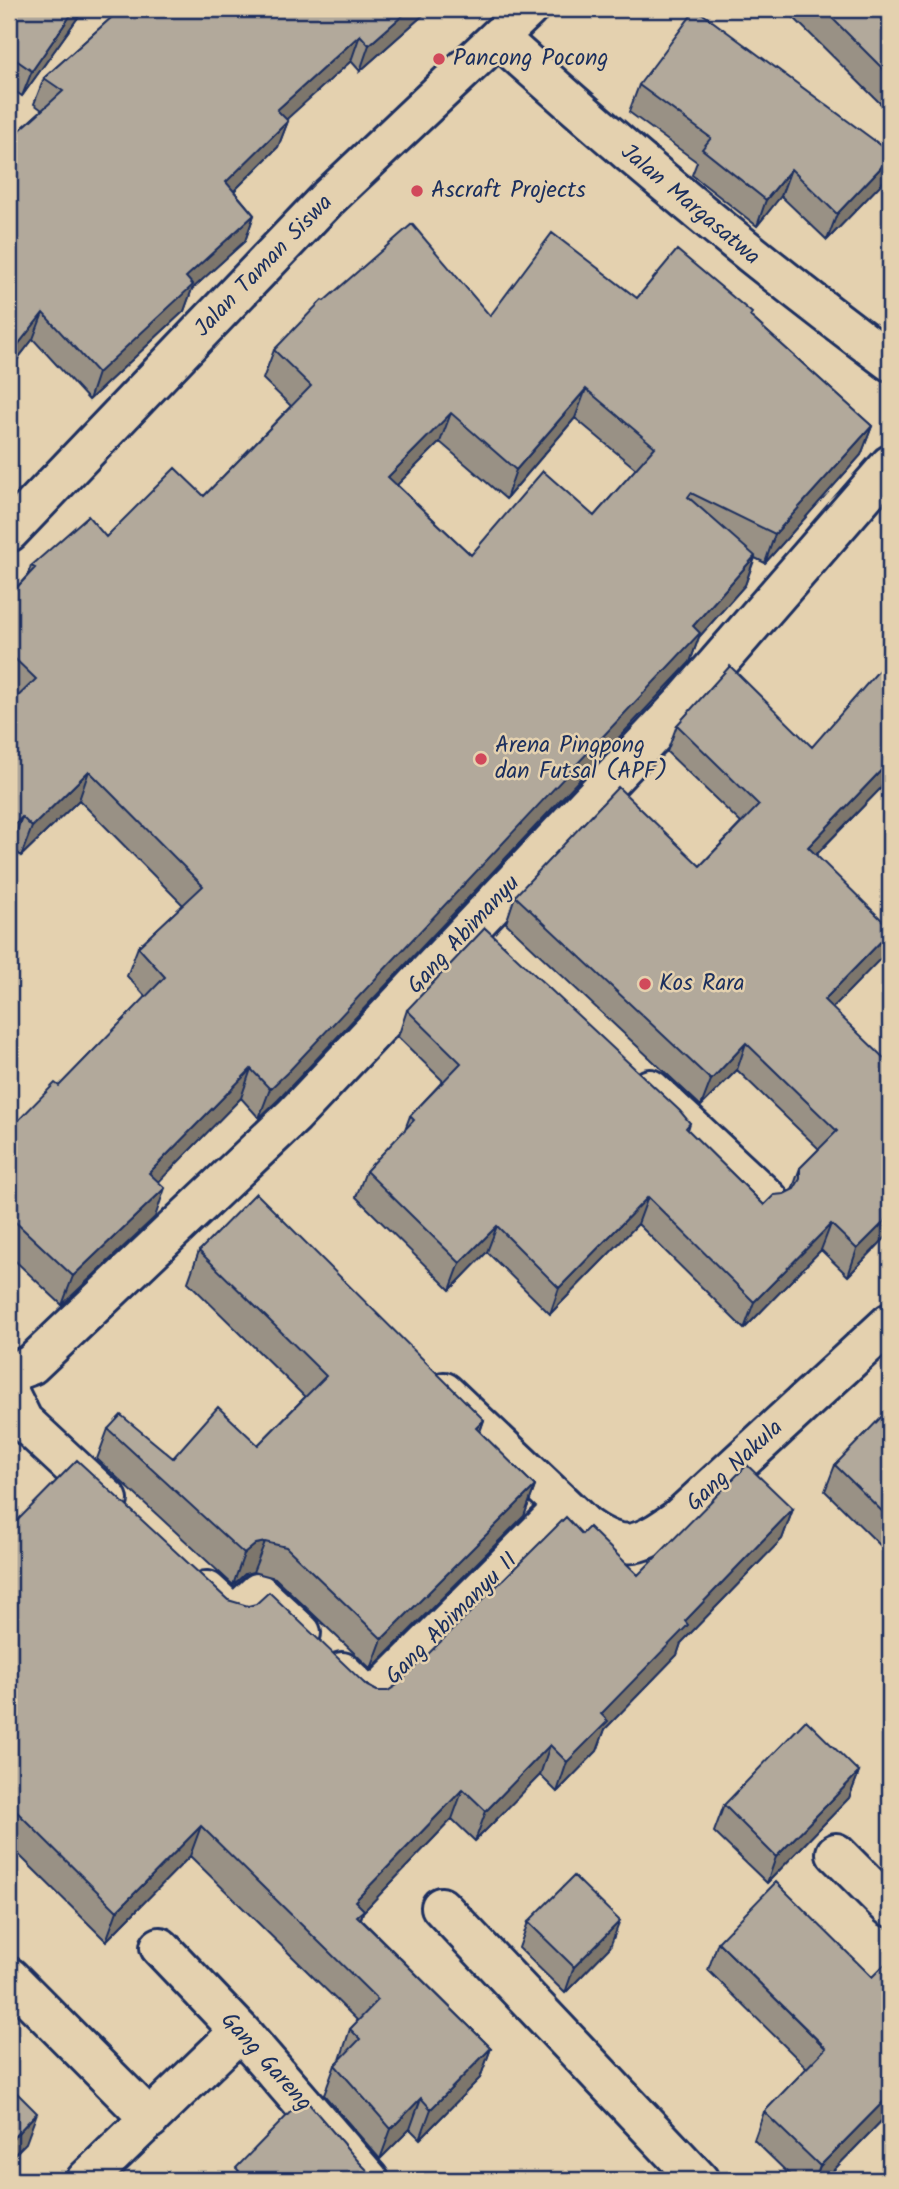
<svg xmlns="http://www.w3.org/2000/svg" width="899" height="2189" font-family="Kalam,sans-serif">
<rect width="100%" height="100%" fill="#e4d1af"/>
<filter id="ink" filterUnits="userSpaceOnUse"><feTurbulence type="fractalNoise" baseFrequency=".0143" numOctaves="2"/><feDisplacementMap in="SourceGraphic" scale="14" xChannelSelector="R" yChannelSelector="G"/><feConvolveMatrix kernelMatrix="1 2 1 2 8 2 1 2 1" color-interpolation-filters="sRGB"/></filter>
<g filter="url(#ink)">
<g fill="none" stroke-linecap="round" stroke-linejoin="round">
<defs>
<path id="minor" d="M499,38c126,114 255,222 391,323
M650,1089l119,111
M9,1373l22,-8 263,-250 390,-413 206,-237
M444,1392l141,134c40,29 56,19 93,-7l212,-196
M9,1393l14,28 85,79
M207,1591l25,23h4l22,-21 43,40
M342,1672l29,28 193,-193
M836,1853l54,54
M441,1907l258,273
M160,1947l80,84 129,149
M9,1977l141,142
M86,2180l154,-149"/>
<path id="major" d="M9,532l318,-333 201,-190"/>
</defs>
<!-- minor casing -->
<use href="#minor" stroke="#1b2f5e" stroke-width="44"/>
<!-- major casing -->
<use href="#major" stroke="#1b2f5e" stroke-width="44"/>
<!-- minor -->
<use href="#minor" stroke="#e4d1af" stroke-width="38"/>
<!-- major -->
<use href="#major" stroke="#e4d1af" stroke-width="38"/>
</g>
<!-- wall -->
<path fill="#999185" stroke="#1b2f5e" stroke-width="2" fill-rule="evenodd" d="M84,9l-62,87 -13,-9v-63z
M121,9h309l-70,62 -9,-10 -65,58 2,2 -10,26 -44,44 20,24 -9,26 -53,48 -8,22 -95,89 -56,-61 -24,31v-230l33,-30 -8,-6 10,-26z
M785,9h105v104z
M639,85l245,96 -57,59 -46,-44 -24,30 -65,-51 5,-13 -68,-50z
M637,298l114,19 121,109 -11,29 -96,108 -10,-5 -10,27 -46,52 -9,25 -412,438 -19,18 -18,-20 -83,84 -3,35 -93,88 -53,-50v-125l50,-44 87,-89 -19,-21 11,-29 45,-42 -104,-105 -58,56 -10,-10 -2,2v-143l7,-6 -7,-7v-96l18,-20 4,-10 75,-29 98,-41 87,-90 -28,-27 11,-29 50,-49 166,15zM575,418l61,51 -42,47 -123,39 -74,-70 43,-43 66,57z
M890,679v117l-9,-8 -65,67 67,101 -51,52 58,225 -42,43 -27,-26 -77,79 -106,-105 -88,90 -63,-62 -37,38 -94,-93 10,-26 38,-39 6,-16 33,-35 -45,-44 9,-27 283,113 -2,7 76,75 28,-15 8,-22 19,-19 -82,-79 -36,36 -195,-183 9,-27 185,-30 41,-43 -74,-71 10,-27 135,22z
M199,1251l285,169 -4,12 55,54 -11,30 -153,153 -96,-91 -22,-6 -8,2 -12,11 -136,-126 11,-30 65,29 85,-13 47,-48 -117,-115z
M890,1410v145l-65,-64 10,-26z
M793,1509l-11,30 -101,104 -4,12 -72,74 -8,22 -40,41 -17,-17 -65,66 -23,-22 -89,93 -2,7 130,129 -11,30 -60,61 -10,-10 -30,30 -56,-64 11,-30 5,-5 10,-31 8,-8 -168,-165 -84,85 -97,-96v-316l219,71 149,91h11l9,-6 185,-151 56,41z
M859,1772l-10,26 -82,85 -53,-51 10,-27z
M528,1922l82,25 -45,46 -46,-45z
M718,1942l172,170 -66,68h-29l-41,-40 10,-28 43,-44 -99,-98z"/>
<!-- shaded-wall -->
<path fill="#7d766c" stroke="#1b2f5e" stroke-width="2" d="M75,9h9l-62,87 10,-25z
M410,9h20l-70,62 9,-26z
M360,35l-9,26 -83,75 9,-26z
M288,121l-10,26 -62,62 10,-27z
M890,158v7l-6,16 -57,59 10,-26z
M791,169l-10,27 -24,30 9,-26z
M254,215l-9,26 -53,48 -8,22 -95,89 9,-27 88,-96z
M43,313l-10,26 -24,31v-14z
M586,389l-11,29 -69,81 10,-29z
M451,413l-11,29 -63,63 11,-28z
M872,426l-11,29 -96,108 10,-29z
M755,556l-10,29 -46,52 -9,25 -412,438 -19,18 11,-29 423,-463z
M890,761l-9,27 -83,85 10,-26z
M89,771l-10,29 -58,56 11,-29z
M22,817l-11,29 -2,2v-18z
M890,932v3l-7,21 -69,71 10,-27z
M746,1043l-9,27 -36,36 10,-26z
M251,1069l-10,29 -102,104 10,-29z
M165,1188l-10,29 -93,88 11,-29z
M648,1197l-10,27 -88,90 9,-26z
M890,1216v17l-42,43 9,-27z
M831,1224l-10,26 -77,79 10,-27z
M497,1226l-10,26 -37,38 10,-27z
M484,1420l-11,30 3,-22z
M535,1486l-11,30 -153,153 11,-30z
M793,1509l-11,30 -101,104 -4,12 -72,74 -8,22 -40,41 10,-30 34,-48 84,-93z
M265,1542l-12,30 -8,2 -12,11 11,-31 12,-10z
M550,1745l-10,30 -65,66 11,-30z
M859,1772l-10,26 -82,85 9,-26z
M463,1789l-11,30 -89,93 -10,28 2,-39z
M201,1826l-11,30 -84,85 11,-30z
M620,1921l-10,26 -45,46 9,-26z
M491,2048l-11,30 -60,61 11,-30z
M890,2095v17l-66,68h-9l5,-14z
M421,2098l-11,31 -30,30 11,-30z
M37,2113l-11,30 -17,17v-18z"/>
<!-- building -->
<path fill="#b2a99b" stroke="#1b2f5e" stroke-width="2" fill-rule="evenodd" d="M19,9h56l-43,62 -23,-16v-31z
M121,9h289l-41,36 -9,-10 -83,75 11,11 -62,61 28,33 -68,62 7,8 -95,88 -55,-60 -34,43v-164l3,-4 -3,-3v-45l54,-49 -19,-13z
M696,9l194,143v6l-53,56 -46,-45 -25,31 -64,-51 9,-11 -72,-53z
M823,9h67v67z
M412,224l78,92 62,-83 85,65 40,-48 75,63 -2,3 122,110 -97,108 -84,-41 -3,4 67,59 -62,70 7,7 -411,438 -19,18 -19,-20 -102,104 16,15 -92,88 -64,-60v-86l46,-47 4,3 106,-109 -27,-30 65,-61 -114,-115 -57,56 -10,-10 -13,13v-125l27,-26 -27,-26v-57l26,-28 -4,-2 57,-50 18,21 69,-69 29,28 107,-110 -37,-36 48,-50 2,1zM586,389l69,58 -61,69 -51,-45 -72,84 -83,-78 63,-64 65,57z
M730,666l82,81 68,-78 10,10v82l-82,86 82,81v4l-66,68 66,64v152l-33,33 -26,-25 -77,78 -106,-105 -89,91 -62,-62 -37,37 -94,-92 48,-51 -4,-4 51,-53 -54,-53 78,-82 195,183 10,12 -4,5 78,77 10,-10 10,-1 10,-5 6,-10v-11l37,-37 -91,-88 -35,37 -196,-184 103,-109 82,79 59,-61 -82,-80z
M9,955l4,4 -4,5z
M256,1193l228,227 -8,8 59,58 -153,153 -96,-92 -21,-5 -9,2 -12,10 -136,-125 13,-14 52,43 45,-51 40,38 68,-69 -127,-125z
M889,1409l1,1v109l-55,-54z
M77,1460l151,140 20,6 8,-2 13,-12 98,94 10,5h11l9,-6 169,-168 16,17 7,-7 49,48 109,-110 46,44 -108,112 3,4 -87,89 7,7 -41,41 -17,-17 -64,66 -23,-22 -108,112 9,9 -7,6 134,132 -60,61 -10,-11 -30,31 -56,-64 25,-26 -10,-10 28,-29 -177,-174 -84,85 -108,-107v-275z
M806,1720l53,52 -83,85 -52,-52z
M574,1876l46,45 -46,46 -46,-45z
M776,1882l96,95 18,-18v136l-70,71 -56,-54 62,-64 -108,-106z
M9,2085l28,28 -28,29z
M304,2098l55,64 18,18h-147l9,-9 -3,-3z
M656,2172l8,8h-16z
M527,2176l4,4h-8z"/>
</g>
<!-- markers -->
<g fill="#d1495b" stroke="#e4d1af" stroke-width="2.5">
<circle cx="439" cy="59" r="7"/>
<circle cx="417" cy="191" r="7"/>
<circle cx="481" cy="759" r="7"/>
<circle cx="645" cy="984" r="7"/>
</g>
<g text-anchor="middle" dominant-baseline="central" stroke-width="5" stroke-linejoin="round" paint-order="stroke">
<!-- poi labels -->
<g font-size="23" fill="#1b2f5e" stroke="#e4d1af" text-anchor="start">
<text x="453" y="59">Pancong Pocong</text>
<text x="431" y="191">Ascraft Projects</text>
<text x="495" y="746">Arena Pingpong<tspan x="495" dy="26">dan Futsal (APF)</tspan></text>
<text x="659" y="984">Kos Rara</text>
</g>
<!-- street labels -->
<g font-size="23" fill="#1b2f5e" stroke="#e4d1af">
<text transform="translate(690 205) rotate(40)">Jalan Margasatwa</text>
<text transform="translate(264 266) rotate(-46)">Jalan Taman Siswa</text>
<text transform="translate(464 935) rotate(-47)">Gang Abimanyu</text>
<text transform="translate(735 1466) rotate(-43)">Gang Nakula</text>
<text transform="translate(452 1619) rotate(-45)">Gang Abimanyu II</text>
<text transform="translate(266 2062) rotate(48)">Gang Gareng</text>
</g>
</g>
<!-- margin -->
<rect width="899" height="2189" fill="none" stroke="#e4d1af" stroke-width="35"/>
<rect x="18" y="18" width="864" height="2154" fill="none" stroke="#1b2f5e" stroke-width="2.5" filter="url(#ink)"/>
</svg>
